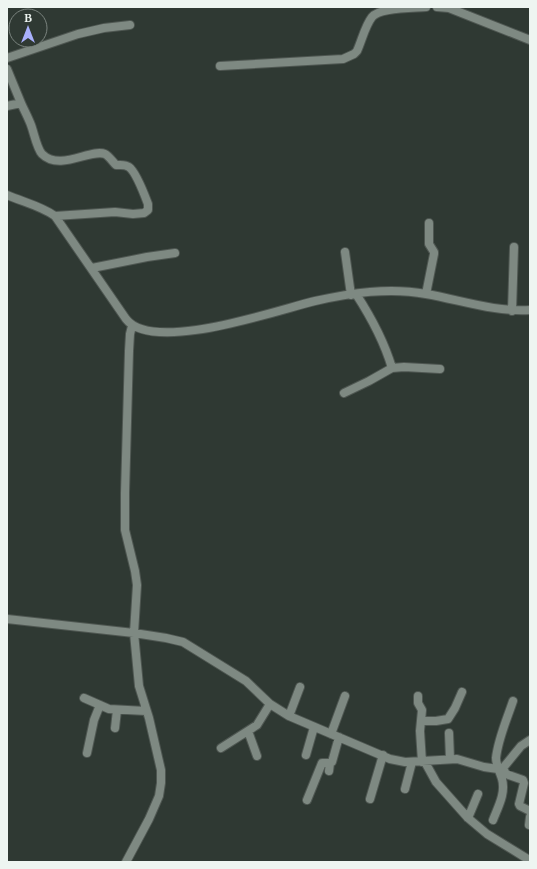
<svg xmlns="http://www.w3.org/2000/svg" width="537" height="869" font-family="Merriweather,serif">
<rect width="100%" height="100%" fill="#2f3933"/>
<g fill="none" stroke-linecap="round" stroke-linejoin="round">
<defs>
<path id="minor" d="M437,7l12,1 81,32
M7,58l71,-24 26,-6 26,-3
M220,66l123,-7 11,-5 3,-3c5,-11 8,-25 15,-34 8,-10 42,-9 54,-10
M7,69l14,34 -14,3
M21,103c3,7 7,14 10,22 3,8 6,24 11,29 18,18 49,-6 63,0 4,2 7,7 11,11 4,0 9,-1 13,2 7,5 16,29 19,37v6l-4,3 -11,1 -18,-2 -60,4
M7,195c16,7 34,11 48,21l71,103c27,35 151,-9 189,-18 36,-8 74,-14 111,-7 35,6 68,18 104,16
M345,252l6,43
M92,268l55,-11 28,-4
M356,294c15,23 28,47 36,74
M426,294l8,-40v-2l-5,-8v-21
M512,311l2,-64
M344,393l25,-12 23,-13 12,-1 36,2
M7,619l127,14 32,5 17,4 63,39 24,23 19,12 101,43 15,3 52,-3 27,8 14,2 5,-1 18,-22 9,-6
M418,696v7l4,7 -2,21 2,31
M84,698l25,11 37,2
M289,716l11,-29
M421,721h15l12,-2 7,-11 7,-16
M115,728l2,-18
M248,731l9,25
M449,733l1,26
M331,734l14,-38
M221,748l36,-23 13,-21
M87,753l7,-33 6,-15
M306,755l8,-28
M425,762l11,20 32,36 19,16 39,24 3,4
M503,768l3,6 17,6 1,3 -5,21 1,2 10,5
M329,771l1,-8
M405,789l7,-27
M370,799l13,-44
M307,800l15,-37h8l2,-1 7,-25
M468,818l10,-24
M493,820c5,-13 13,-27 9,-41 -2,-7 -6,-14 -6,-21 2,-19 11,-39 17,-57
M529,825l1,-8
M126,862l23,-43 10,-23 2,-13v-13l-12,-52 -10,-32 -5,-53 3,-48 -2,-14 -10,-41v-37l4,-142 1,-17 2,-8"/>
</defs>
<!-- minor casing -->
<use href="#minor" stroke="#4f5752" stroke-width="10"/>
<!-- minor -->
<use href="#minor" stroke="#7e8982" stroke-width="8"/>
</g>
<!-- border -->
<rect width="537" height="869" fill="none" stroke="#eef5f1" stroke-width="16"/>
<!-- north arrow -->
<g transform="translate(28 28)"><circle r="19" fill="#2f3933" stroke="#7b847f"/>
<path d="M0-3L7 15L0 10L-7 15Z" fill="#a9b0fc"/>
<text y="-6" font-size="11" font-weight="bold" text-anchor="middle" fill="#eef5f1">B</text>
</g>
</svg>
